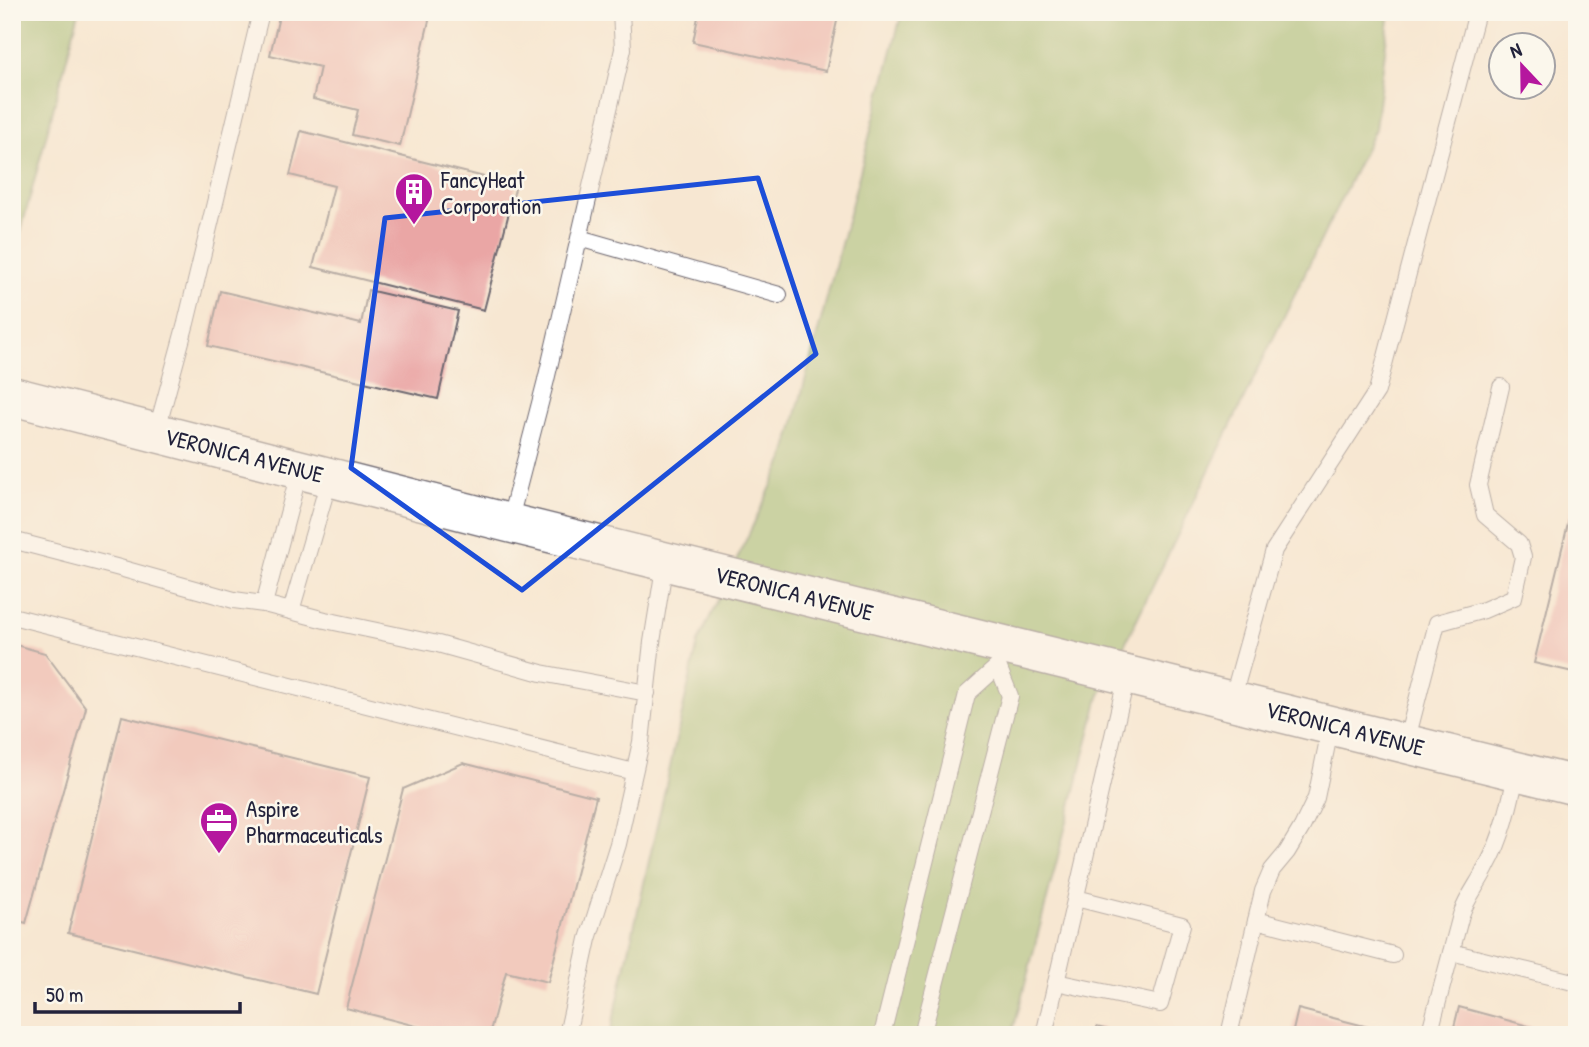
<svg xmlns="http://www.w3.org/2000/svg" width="1589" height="1047" font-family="'Patrick Hand',sans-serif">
<rect width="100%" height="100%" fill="#fbf7ec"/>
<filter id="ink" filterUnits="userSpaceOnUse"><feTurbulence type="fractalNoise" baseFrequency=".0143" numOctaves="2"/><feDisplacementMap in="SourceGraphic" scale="14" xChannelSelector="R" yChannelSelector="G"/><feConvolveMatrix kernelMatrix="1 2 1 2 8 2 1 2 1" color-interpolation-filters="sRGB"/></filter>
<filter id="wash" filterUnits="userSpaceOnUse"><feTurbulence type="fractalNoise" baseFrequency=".00686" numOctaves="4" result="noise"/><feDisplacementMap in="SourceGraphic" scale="28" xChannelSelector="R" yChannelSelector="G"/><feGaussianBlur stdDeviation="1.57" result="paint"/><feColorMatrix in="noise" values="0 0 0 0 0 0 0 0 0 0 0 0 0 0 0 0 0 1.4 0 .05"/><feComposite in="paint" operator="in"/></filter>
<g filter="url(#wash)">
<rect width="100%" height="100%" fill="#f7e7d2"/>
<!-- forest -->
<path fill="#96b86c" stroke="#5c6d54" stroke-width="2" d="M12,12h67l-67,253z
M902,12h488l-15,117 -276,568 -87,338h-402l88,-393 87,-185z"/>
<g id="blocks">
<!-- building -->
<path fill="#eaa6a5" d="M280,12h151l-31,134 -48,-11 6,-25 -45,-11 7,-32 -50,-12z
M699,12h140l-13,59 -133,-29z
M301,131l215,54 -32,125 -171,-43 21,-81 -44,-11z
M368,290l90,21 -20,88 -230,-53 12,-55 141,33z
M1576,491h1v182l-43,-10z
M12,644l33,9 41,55 -60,215 -14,-4z
M122,716l248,61 -54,217 -248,-61z
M463,763l133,34 -48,185 -42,-10 -17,63h-38l-105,-27 57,-219z
M1459,1007l99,27v1h-106z
M1298,1009l86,22 -1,4h-91z
M1097,1027l27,7v1h-29z"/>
</g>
</g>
<g filter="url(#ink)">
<use href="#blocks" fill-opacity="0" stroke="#6d6770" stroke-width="2"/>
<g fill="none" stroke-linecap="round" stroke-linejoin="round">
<defs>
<path id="service" d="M579,238l200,57
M156,433l30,-110 75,-311
M509,523l37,-143 77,-331 -2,-37
M12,540l104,27 118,33 30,4 61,16 113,24 103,29 106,20
M264,604l36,-135
M291,611l39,-134
M12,616l622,156
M1232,700l42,-150 103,-159 100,-379
M1406,743l31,-120 47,-13 30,-13 9,-40 -4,-13 -34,-29 -7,-30 23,-98
M1256,920l137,35
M1451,952l126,31
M1056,982l104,22 22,-79 -106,-27
M567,1035l21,-96 30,-95 23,-102 11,-100 13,-80
M882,1035l85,-341 31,-28 12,30 -88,339
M1044,1035l83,-360
M1229,1035l34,-144 9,-21 15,-18 15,-25 14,-29 15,-73
M1429,1035l32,-120c6,-18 18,-32 26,-49 16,-29 23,-63 30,-95"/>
<path id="tertiary" d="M12,396l497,127 1068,263"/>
</defs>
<!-- service casing -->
<use href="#service" stroke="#6d6770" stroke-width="18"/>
<!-- tertiary casing -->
<use href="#tertiary" stroke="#6d6770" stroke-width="41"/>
<!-- service -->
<use href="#service" stroke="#fff" stroke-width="16"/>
<!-- tertiary -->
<use href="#tertiary" stroke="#fff" stroke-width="38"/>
</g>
</g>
<!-- marked area -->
<path d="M0 0H1589V1047H0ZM758,178l58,176 -294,236 -171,-122 34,-250z" fill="#f7e7d2" fill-opacity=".55" fill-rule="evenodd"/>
<path fill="none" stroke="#1d4ed8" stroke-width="5" stroke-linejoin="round" d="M758,178l58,176 -294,236 -171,-122 34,-250z"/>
<!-- icons -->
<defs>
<symbol id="building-pin" viewBox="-11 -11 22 30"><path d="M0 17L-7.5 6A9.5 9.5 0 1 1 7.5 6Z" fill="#b5179e" stroke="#fbf7ec"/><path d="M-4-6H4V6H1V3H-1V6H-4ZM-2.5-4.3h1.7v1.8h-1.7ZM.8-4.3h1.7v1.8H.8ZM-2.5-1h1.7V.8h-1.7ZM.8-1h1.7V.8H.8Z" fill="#fff"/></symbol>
<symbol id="office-pin" viewBox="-11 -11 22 30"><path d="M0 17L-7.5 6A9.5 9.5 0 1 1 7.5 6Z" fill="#b5179e" stroke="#fbf7ec"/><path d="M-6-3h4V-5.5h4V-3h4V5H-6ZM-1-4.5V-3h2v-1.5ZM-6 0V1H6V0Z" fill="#fff"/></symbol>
</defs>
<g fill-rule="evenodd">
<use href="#building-pin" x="392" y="170" width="44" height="60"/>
<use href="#office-pin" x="197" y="799" width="44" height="60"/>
</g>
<g text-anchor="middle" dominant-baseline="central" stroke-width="5" stroke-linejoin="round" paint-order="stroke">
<!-- poi labels -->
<g font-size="23" fill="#22223b" stroke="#fbf7ec" text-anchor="start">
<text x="441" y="179">FancyHeat<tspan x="441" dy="26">Corporation</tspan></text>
<text x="246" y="808">Aspire<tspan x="246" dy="26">Pharmaceuticals</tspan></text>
</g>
<!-- street labels -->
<g font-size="23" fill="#22223b" stroke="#fbf7ec">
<text transform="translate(244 455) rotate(14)">VERONICA AVENUE</text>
<text transform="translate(794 593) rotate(14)">VERONICA AVENUE</text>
<text transform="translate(1345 728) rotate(14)">VERONICA AVENUE</text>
</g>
</g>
<!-- margin -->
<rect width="1589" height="1047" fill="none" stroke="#fbf7ec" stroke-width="42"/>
<!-- north arrow -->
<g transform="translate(1522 66) rotate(338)"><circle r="33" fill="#fbf7ec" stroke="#a4a2a5" stroke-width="2"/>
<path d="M0-5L12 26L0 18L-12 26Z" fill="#b5179e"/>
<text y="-10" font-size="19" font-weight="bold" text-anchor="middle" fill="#22223b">N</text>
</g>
<!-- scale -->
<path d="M35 1002v10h205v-10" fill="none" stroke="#22223b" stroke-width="3.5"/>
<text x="46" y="1002" font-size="21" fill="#22223b" stroke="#fbf7ec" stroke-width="5" paint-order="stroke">50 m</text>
</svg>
